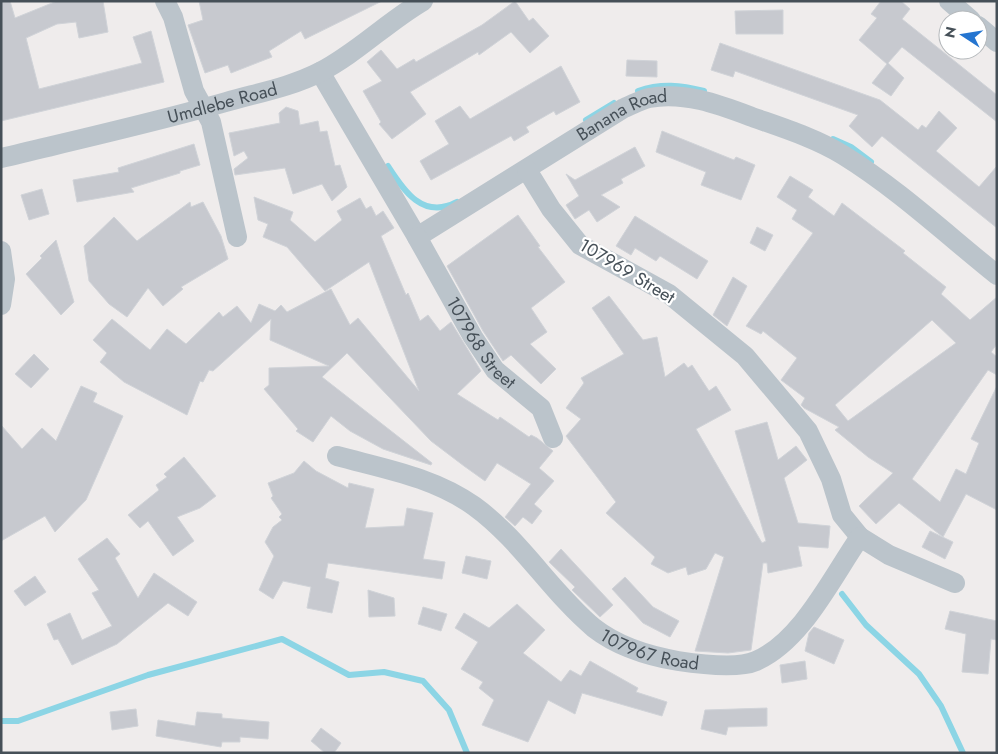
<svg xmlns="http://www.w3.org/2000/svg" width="998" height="754" font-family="Jost,sans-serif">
<rect width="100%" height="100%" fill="#efecec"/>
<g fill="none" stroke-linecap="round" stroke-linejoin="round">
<!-- stream -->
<path stroke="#8cd5e5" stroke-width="6" d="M638,91c23,-8 43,-6 66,0
M586,120l28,-17
M833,139l18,8 20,15
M388,166c16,25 35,54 69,36
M842,594l24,31 53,49 22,32 22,47
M1,721h17l130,-46 134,-36 67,36 35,-3 39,9 26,29 18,43"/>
</g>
<!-- building -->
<path fill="#c7c9cf" stroke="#d0d3d8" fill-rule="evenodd" d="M1,1h9l5,17 42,-17h46l5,31 -29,6 -3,-16 -19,2 -31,14 13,51 103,-26 -9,-26 18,-6 13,51 -163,39z
M199,1h183l-77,38 -4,-8 -32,20 3,6 -41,16 -3,-8 -23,8 -17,-48 15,-5z
M515,1l14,20 4,-3 16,18 -19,17 -19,-21 -32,23 -1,-3 -68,40 16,22 -34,25 -13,-15 2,-2 -18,-31 19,-10 -15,-19 14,-12 16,19 17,-10 2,3 66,-37z
M881,1h20l9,8 -8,10 95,76v27l-95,-75 -14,16 16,15 -13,18 -19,-13 15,-19 -28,-24 18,-22 -6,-4z
M783,10v24h-47l-1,-23z
M720,43l160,57 38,30 4,-5 4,3 13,-17 18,17 -21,23 43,36 18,-21v62l-115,-92 -10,11 -23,-21 9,-11 -123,-44 -2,6 -22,-7z
M627,60l30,1v16l-31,-1z
M561,66l19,36 -24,13 -2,-4 -28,16 3,5 -15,9 -3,-5 -80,44 -11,-19 29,-17 -14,-23 25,-15 10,13z
M286,107l12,4 2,14 18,-4 2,11 7,-1 8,35 5,-1 7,22 -15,14 -10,-17 -29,10 -8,-26 -50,7 -1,-6 14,-11 -4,-7 -10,5 -5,-23 51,-10 -1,-10z
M662,131l72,29 2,-3 19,8 -14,35 -40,-15 5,-13 -50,-20z
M194,144l6,21 -20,6v2l-49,15 3,4 -57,10 -4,-22 46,-8 -1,-4z
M635,147l10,19 -24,13 2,4 -22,12 19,12 -23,15 -8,-12 -14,9 -9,-14 13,-9 -13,-22 9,6z
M790,176l23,14 -5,7 26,19 8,-13 63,48 -2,2 43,34 -5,7 29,26 27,-23v47l-6,8 6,5v18l-9,-5 -76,109 28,23 16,-33 10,5 13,-31 -8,-4 26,-53v124l-31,-16 -23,43 -44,-34 -23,21 -17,-18 34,-33 -25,-16 -33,-27 4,-3 -35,-19 -3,-3 4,-7 -24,-18 16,-22 -34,-27 -2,3 -15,-8 67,-93 -21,-14 5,-9 -20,-13zM932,320l24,23 -108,78 -13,-16z
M42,189l7,25 -20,6 -8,-25z
M254,197l39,15 -3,8 25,22 27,-22 -5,-9 23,-13 6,11 5,-3 5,10 7,-5 11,17 -13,8 25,59 2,-2 12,28 8,-6 12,16 11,-9 30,49 -24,23 41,26 2,-3 29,20 2,-2 6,3 16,13 -14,17 15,13 -20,23 8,7 -10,13 -9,-7 -8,9 -10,-9 26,-33 -34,-21 -12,18 -21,-15 -33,-25 -84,-88 -25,24 110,86 -1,2 -48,-16 -33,-18 -19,-15 -18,26 -17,-11 2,-2 -34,-40 5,-4v-17l60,-2 -59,-26 1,-21 -58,52 -4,-1 -6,12 -3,-1 -13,34 -63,-33 -24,-20 7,-9 -14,-13 19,-21 38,31 17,-21 19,15 33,-32 4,5 14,-11 14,17 8,-19 16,7 6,-6 6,7 44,-23 19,36 8,-7 61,73 -50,-129 -44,29 -38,-44 -24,-10 5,-13 -10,-4z
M190,202l1,5 12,-5 18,34 7,23 -47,28 2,2 -20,17 -15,-18 -21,29 -18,-13 -20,-23 -5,-35 30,-29 23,24z
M518,215l22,31 -2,1 27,35 -34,26 16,24 -17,12 26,25 -15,15 -30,-29 -8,6 -20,-30 -36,-65z
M635,216l73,45 -11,18 -37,-23 -4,5 -21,-13 -4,7 -15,-9z
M757,227l16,8 -8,16 -15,-8z
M56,240l18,62 -13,13 -35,-41 16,-16 -2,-2z
M733,277l14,9 -20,40 -14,-11z
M609,296l34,44 14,-3 8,40 19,-14 4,5 4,-3 17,26 7,-5 15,24 -35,19 66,114 4,-2 -31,-110 32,-9 11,38 18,-14 11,14 -23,18 14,45 32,3 -2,22 -30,-2 4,20 -34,7 -1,-10h-4l-12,87 -23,3 -33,-2 29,-94 -9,-4 -9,16 -18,6 -2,-8 -18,6 -17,-9 4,-7 -49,-44 10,-11 -50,-66 15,-17 -15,-11 18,-25 -3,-5 43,-24 -32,-46z
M34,354l15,15 -18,19 -16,-14z
M81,386l16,7 -4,9 30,14 -37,84 -31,32 -10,-16 -44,25v-116l21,24 20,-21 14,13z
M184,457l32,39 -16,12 -23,9 17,24 -21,15 -25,-35 -8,7 -12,-13 31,-25 -3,-5 11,-8 -3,-3z
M304,461l12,10 32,17 1,-5 25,6 -9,39 39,-2 3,-18 26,5 -10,46 22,3 -3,17 -114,-16 -3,15 14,4 -7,31 -25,-5 4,-21 -28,-6 -10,18 -14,-9 15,-34 -9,-14 8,-15 9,-7 -3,-3 3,-3 -11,-16 2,-2 -5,-13 26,-10z
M930,531l23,11 -8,17 -23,-12z
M107,538l13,16 -5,4 23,40 16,-25 43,29 -9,14 -20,-13 -51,41 -45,21 -14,-26 -4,1 -7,-16 23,-11 12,27 30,-14 -20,-33 7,-3 -21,-31z
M561,549l52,56 -13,12 -28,-27 3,-3 -26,-25z
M466,556l25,5 -4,18 -25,-6z
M35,576l11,16 -21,14 -11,-15z
M625,577l28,30 26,14 -9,16 -27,-14 -31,-34z
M368,590l26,8 1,18 -26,1z
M517,604l28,26 -22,23 38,29 9,-12 11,6 9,-15 48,27 -2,4 31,10 -5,14 -80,-23 -7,21 -27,-14 -20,42 -46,-17 12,-25 -15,-12 4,-6 -22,-13 17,-27 -23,-14 9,-15 25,15z
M423,607l24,7 -6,17 -23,-7z
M950,611l47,10v19l-6,-1 -3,35 -26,-2 4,-38 -21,-5z
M814,627l30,13 -10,24 -29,-13 4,-18z
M805,661l2,18 -25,4 -2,-18z
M767,708v18l-39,1 -2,8 -25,-6 4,-19z
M136,709l2,17 -26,4 -2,-18z
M197,712l25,2v4l47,4 -1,17 -28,-2v5h-18l-1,5 -65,-11 2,-16 37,6z
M321,728l20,15 -7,10h-9l-14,-12z"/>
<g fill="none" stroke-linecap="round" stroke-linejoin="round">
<!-- minor -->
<g stroke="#bbc4cb" stroke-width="20">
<path d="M165,1l8,16 21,74 17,31 26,115"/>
<path d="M949,1l22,19"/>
<path d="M978,26l19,16"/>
<path id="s1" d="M320,72l97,165 207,-129c8,-3 16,-8 25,-10 35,-7 71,7 103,19 31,11 63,21 91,38 55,34 104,80 154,120"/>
<path id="s2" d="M1,158c75,-18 151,-35 225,-56 31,-9 65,-15 94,-30 37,-19 67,-50 103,-71"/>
<path d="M527,170l24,39 29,36 89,49 76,62 63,75 23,48 11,36 18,22"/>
<path id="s3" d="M417,237l56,100 22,33 46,38 12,30"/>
<path d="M1,251l4,28 -4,26"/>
<path id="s4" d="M337,456c48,13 96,21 137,50 47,34 76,85 120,122 23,18 55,28 84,33 20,3 60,8 78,0 46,-20 76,-84 104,-124l29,18 66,28"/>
</g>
</g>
<g text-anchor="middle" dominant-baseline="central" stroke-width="4.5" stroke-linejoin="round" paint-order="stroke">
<!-- street labels -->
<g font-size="18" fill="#465058" stroke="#fff">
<text stroke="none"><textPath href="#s2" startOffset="228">Umdlebe Road</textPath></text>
<text stroke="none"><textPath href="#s1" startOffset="431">Banana Road</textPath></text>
<text transform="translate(627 271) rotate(31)">107969 Street</text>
<text stroke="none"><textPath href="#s3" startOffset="124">107968 Street</textPath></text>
<text stroke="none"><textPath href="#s4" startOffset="379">107967 Road</textPath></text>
</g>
</g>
<!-- border -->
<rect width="998" height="754" fill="none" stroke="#465058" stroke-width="5"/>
<!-- north arrow -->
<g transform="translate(963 35) rotate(282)"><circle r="24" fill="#ffffff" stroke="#b5b9bc"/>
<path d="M0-4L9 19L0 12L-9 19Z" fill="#2575d0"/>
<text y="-8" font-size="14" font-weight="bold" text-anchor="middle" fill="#465058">N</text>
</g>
</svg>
